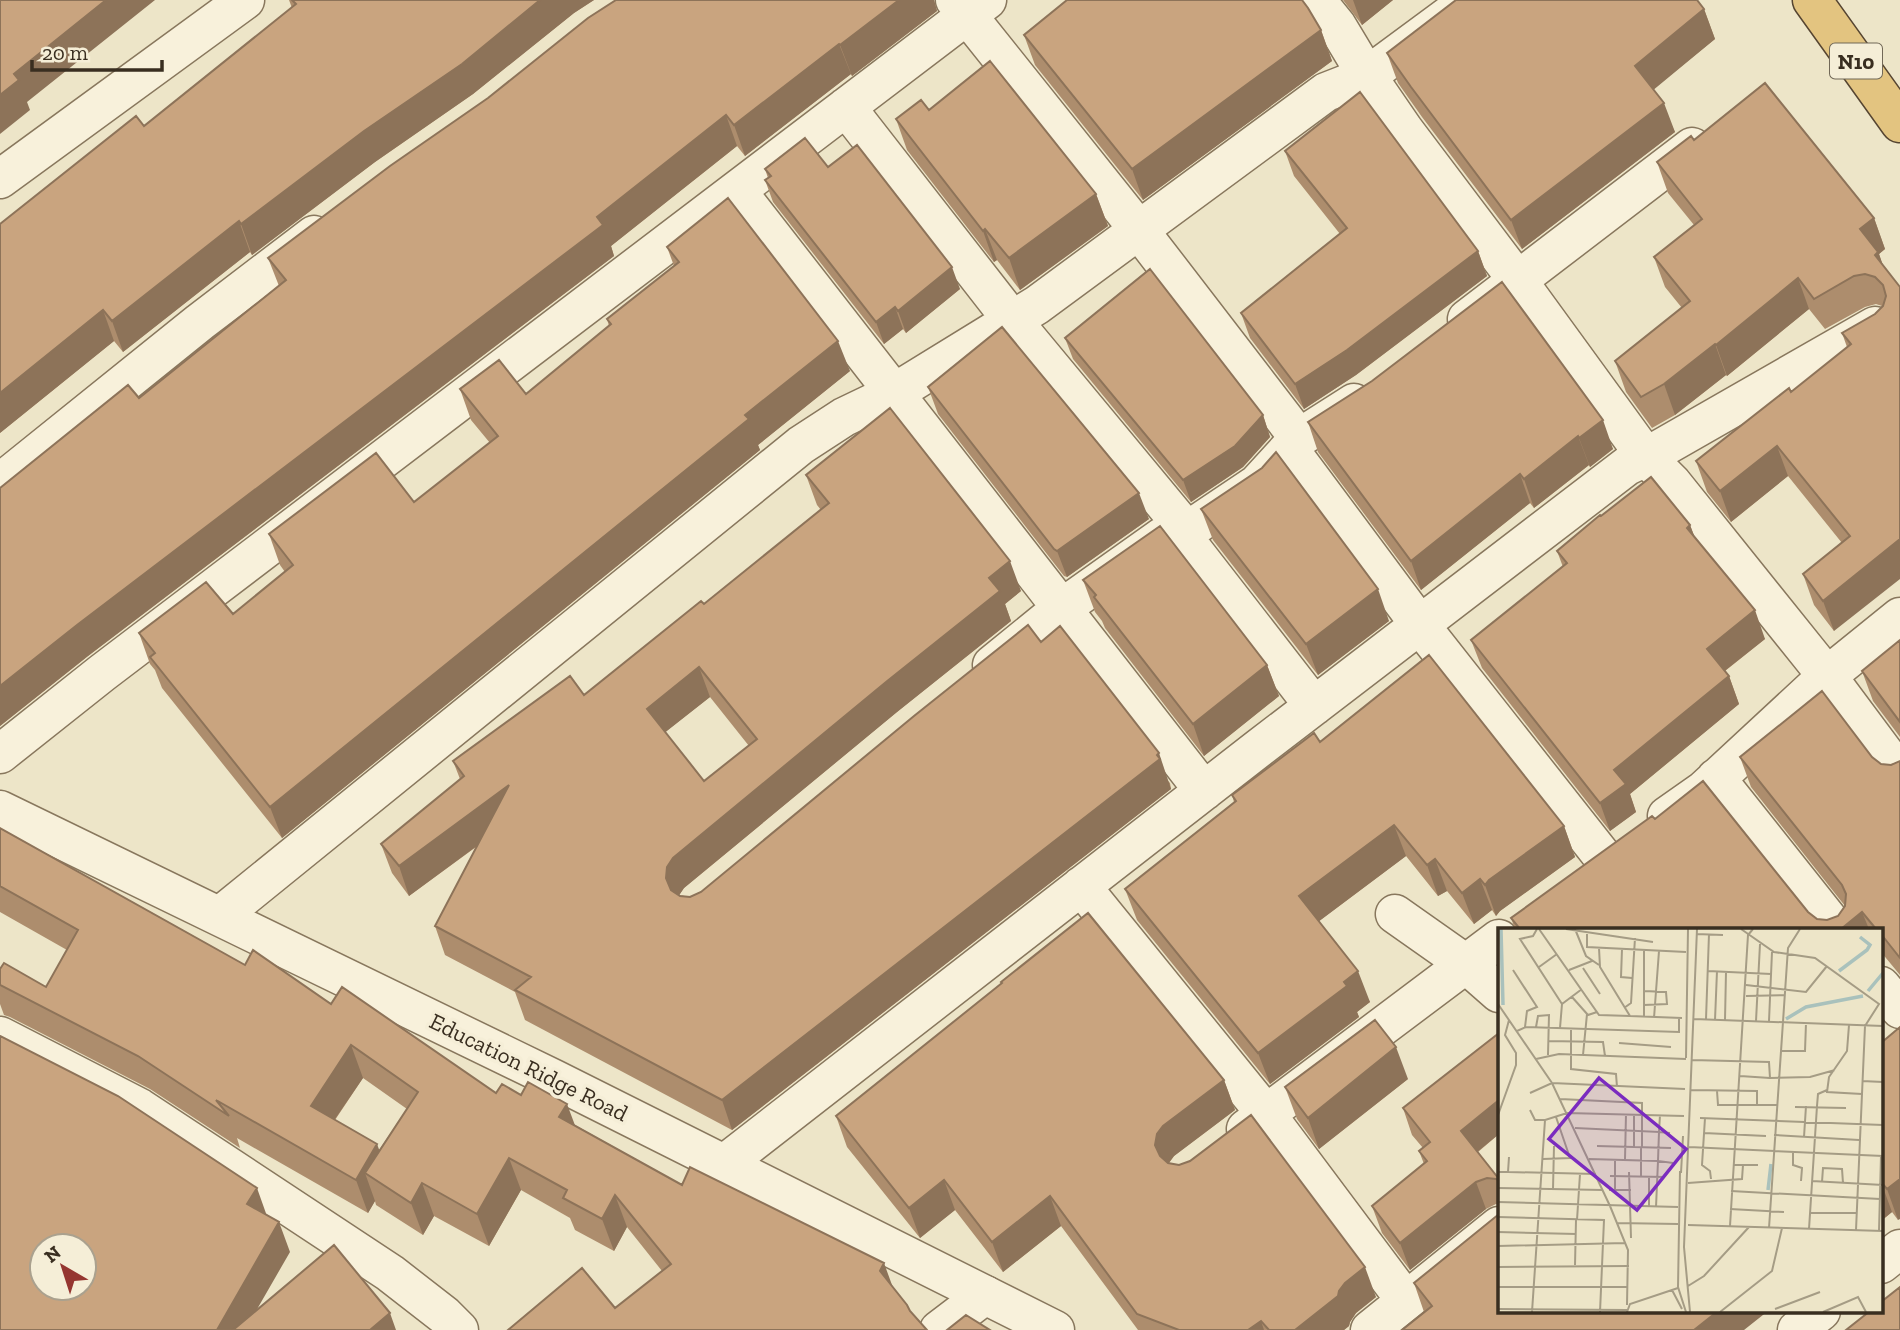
<svg xmlns="http://www.w3.org/2000/svg" width="1900" height="1330" font-family="'Zilla Slab',serif">
<rect width="100%" height="100%" fill="#ede5c8"/>
<g fill="none" stroke-linecap="round" stroke-linejoin="round">
<defs>
<path id="minor" d="M955,0l184,230 160,208
M1470,0l-103,76 37,54 114,151 128,176 229,-131
M846,107l166,213 175,211
M0,179l245,-179
M737,191l467,600
M1467,319l225,-172
M1289,449l131,176 186,236
M0,483l200,-161 114,-87
M1179,532l135,174
M992,665l70,-57 100,-71 12,-4 13,-2 70,-47 42,-46 55,-35
M0,754l102,-81 885,-673
M1716,778l120,151
M1667,816l37,-26 123,-114 73,-59
M1081,886l185,228 140,187
M1395,914l71,50 33,29
M220,916l581,-471 43,-28 50,-24 143,-88 289,-213 41,-16 -30,-50 -21,-26
M1881,986l19,23
M0,1036l140,72 250,165 54,42 15,15
M1246,1129l253,-190
M723,1165l536,-417 368,-282 19,-9 26,26 155,193 73,98
M1881,1264l19,-15
M939,1330l46,-35
M1370,1330l129,-104
M1797,1330l24,-19"/>
<path id="tertiary" d="M0,810l554,269 501,251"/>
<path id="trunk" d="M1812,0l88,123"/>
</defs>
<!-- minor casing -->
<use href="#minor" stroke="#88775d" stroke-width="41"/>
<!-- tertiary casing -->
<use href="#tertiary" stroke="#88775d" stroke-width="41"/>
<!-- trunk casing -->
<use href="#trunk" stroke="#564531" stroke-width="41"/>
<!-- minor -->
<use href="#minor" stroke="#f8f1db" stroke-width="38"/>
<!-- tertiary -->
<use href="#tertiary" stroke="#f8f1db" stroke-width="38"/>
<!-- trunk -->
<use href="#trunk" stroke="#e3c480" stroke-width="38"/>
</g>
<!-- wall -->
<path fill="#ad8d6d" fill-rule="evenodd" d="M289,0h305l-20,13 -101,81 -98,68 -123,93 -2,-3 -127,100 -9,-11 -114,92 144,-307 148,-118z
M616,0h318l3,11 -85,65 -1,-2 -106,82 -8,-10 -126,100 3,10 -526,400 -88,70v-238l139,-90 140,-112 -11,-28 220,-160z
M1343,0h50l-31,25z
M1704,9l11,30 -62,50 22,43 -153,117 -100,-132 -24,-34 -11,-30z
M1321,30l11,31 -189,139 -108,-135 -11,-30z
M929,110l167,84 12,32 -88,64 -23,-30 -3,2 -87,-112 -11,-31z
M1694,140l180,78 11,31 -6,5 4,12 17,21 -66,344 -20,-26 -11,-31 39,-31 -54,-67 -57,46 -24,-30 -11,-31 95,-69 56,-45 -5,-14 33,-19 7,-8 -6,-2 -11,3 -40,22 -16,-20 -82,67 -1,-1 -51,40 -23,13 -26,-36 -11,-31 67,-53 -17,-21 -11,-30 40,-32 -26,-32 -11,-31z
M1285,151l193,100 9,25 -131,99 -52,34 -54,-71 -9,-25 99,-79 -46,-58z
M828,167l132,122 -54,44 -3,-4 -19,15 -111,-142 -8,-22 3,-2 -3,-9z
M667,247l183,124 -92,74 2,5 -478,388 -120,-150 -7,-18 -5,-6 -11,-31 94,-19 52,-42 -5,-7 -11,-31 145,-32 76,-59 -19,-23 -11,-31 66,5 83,-68 -2,-7 67,-53z
M1502,282l111,167 -23,18 -1,-2 -55,43 -4,-5 -109,87 -103,-138 -10,-30 64,-41z
M1065,338l198,77 7,22 -27,30 -52,35 -118,-143z
M928,387l221,132 -82,58 -3,-1 -126,-162z
M806,475l215,116 -16,13 6,17 -114,91 -213,176 -5,7 11,2 11,-5 340,-250 129,141 1,6 -439,341 -207,-110 -10,-28 -70,-37 -10,-29 41,-79 -67,49 -17,-23 -11,-29 79,-65 -7,-18 131,-66 120,-91 117,-94 -4,-5zM710,697l39,49 -45,35 -39,-49z
M1201,509l188,112 -71,54 -105,-135z
M1601,516l89,9 5,13 70,101 -40,32 4,5 10,28 -109,90 6,18 -26,19 -128,-163 -11,-28 92,-73 -6,-16z
M1083,580l184,85 12,31 -75,60 -99,-128 -3,-7 -7,-9z
M1900,640v97l-27,-36 -11,-30z
M1320,742l244,84 11,31 -75,54 -4,5 -4,-6 -18,14 -27,-33 -9,5 -32,-40 -87,65 51,81 -13,10 2,5 -89,67 -133,-164 -12,-31 109,-87 -2,-7z
M1740,757h132l9,7 10,1 9,-4v214l-19,-23v-23h-366l-4,-11 144,-99 162,100 10,1 11,-4 7,-10 -94,-119z
M0,828l245,137 86,39 165,89 79,32 107,60 202,78 -269,45 47,-37 -35,-44 -13,24 -39,-21 -5,-12 -49,-28 -32,56 -55,-30 -11,19 -47,-30 -1,-4 -7,12 -131,-75 3,10 -90,-59 -140,-72 -6,-2 -4,-11v-35l46,18 21,-37 -67,-38zM363,1078l44,31 -28,41 -44,-30z
M1499,1033v101l-21,18 21,27v26l-3,-1 -10,5 -76,61 -28,-37 -10,-27 52,-42 -5,-13 4,-3 -11,-13 -9,-27z
M1881,1043l17,177 -6,-8 -11,9z
M1408,1079l-89,70 -22,-30 -12,-32z
M1224,1080l11,30 -61,46 -5,7 207,134 -20,16 -6,9 -1,4 -5,4h-206l-77,-104 -58,46 -48,-62 -35,28 -73,-91 -11,-31z
M1414,1283l85,28 -75,1z"/>
<!-- shaded-wall -->
<path fill="#8d7359" d="M106,0h49l-128,102 3,8 -30,24v-39l14,-21z
M540,0h54l-20,13 -101,81 -98,68 -123,93 -11,-31 123,-93z
M899,0h35l3,11 -85,65 -12,-31z
M1353,0h40l-31,25z
M1704,9l11,30 -69,57 -11,-30z
M1321,30l11,31 -189,139 -11,-31z
M839,44l12,30 -106,82 -11,-31z
M1664,103l11,29 -153,117 -11,-29z
M726,115l11,31 -126,100 3,10 -526,400 -88,70v-40l597,-469z
M1096,194l12,32 -88,64 -11,-32z
M1874,218l11,31 -6,5 10,29 -29,-54z
M239,221l11,31 -127,100 -11,-31z
M985,229l12,31 -3,2 -11,-31z
M1478,251l9,25 -131,99 -52,34 -9,-25z
M952,267l8,22 -54,44 -8,-22z
M1798,278l11,31 -82,67 -11,-31z
M895,307l8,22 -19,15 -8,-22z
M103,310l11,31 -114,92v-40z
M838,341l12,30 -92,74 2,5 -478,388 -12,-31 475,-392z
M1715,344l11,31 -51,40 -11,-31z
M1263,415l7,22 -27,30 -52,35 -8,-22z
M1603,420l10,29 -23,18 -11,-29z
M1578,436l11,29 -55,43 -10,-29z
M1777,446l11,30 -57,46 -11,-31z
M1520,474l10,29 -109,87 -10,-29z
M1139,493l10,26 -82,58 -10,-26z
M1690,525l11,29 -14,-26z
M1900,539v40l-66,52 -11,-30z
M1010,561l11,30 -16,13 6,17 -114,91 -213,176 -6,9 -2,11 -10,-30 1,-11 6,-9 316,-280z
M1378,589l11,32 -71,54 -12,-31z
M1755,610l10,29 -48,38 -10,-28z
M1267,665l12,31 -75,60 -11,-32z
M699,667l11,30 -52,41 -11,-29z
M1729,676l10,28 -109,90 6,18 -26,19 -10,-28 14,-33z
M1159,753l12,36 -439,341 -10,-30z
M509,785l11,29 -111,82 -10,-30z
M1394,825l12,31 -96,72 -11,-32z
M1564,826l11,31 -75,54 -4,5 -11,-31 4,-5z
M1435,859l12,32 -9,5 -11,-31z
M1480,879l12,31 -18,14 -12,-31z
M1862,912l7,17h-28z
M1358,971l12,31 -13,10 2,5 -89,67 -12,-31z
M351,1045l12,33 -41,60 -11,-32z
M1396,1047l12,32 -89,70 -11,-31z
M1224,1080l11,30 -61,46 -6,8 -2,11 -11,-30 2,-11 6,-8z
M1499,1100v34l-28,23 -10,-26z
M567,1104l12,32 -20,-19z
M377,1144l12,32 -24,-3 10,28 -7,12 -12,-33z
M509,1158l12,32 -32,56 -12,-32z
M1900,1179v40l-2,1 -11,-31z
M944,1180l11,30 -35,28 -11,-30z
M1476,1182l10,27 -76,61 -10,-27z
M1881,1182l11,30 -11,9z
M422,1183l12,33 -11,19 -12,-32z
M257,1188l11,31 -21,-15z
M615,1195l12,32 -13,24 -12,-32z
M1050,1196l11,30 -58,46 -11,-30z
M279,1222l11,30 -45,78h-28z
M884,1263l12,33 -16,-25z
M1365,1267l11,30 -20,16 -6,9 -1,4 -5,4h-49l44,-39 6,-8z
M1718,1311h50l-24,19h-50z
M390,1313l6,17h-26z
M1261,1321l3,9h-16z"/>
<!-- building -->
<path fill="#c9a47f" stroke="#8d7359" stroke-width="2" fill-rule="evenodd" d="M0,0h106l-92,74 5,6 -19,15z
M292,0h248l-78,64 -98,67 -123,93 -2,-3 -127,100 -9,-11 -103,83v-169l136,-108 8,10 152,-122z
M616,0h283l-59,45 -1,-1 -105,81 -8,-10 -129,102 6,8 -526,400 -77,61v-198l128,-103 11,13 147,-118 -18,-22 122,-92 98,-68 100,-80z
M1067,0h235l6,8 13,22 -189,139 -108,-134z
M1456,0h241l7,9 -69,57 29,37 -153,117 -100,-133 -24,-34z
M990,61l106,133 -87,64 -24,-29 -2,2 -87,-112 25,-19 8,10z
M1765,83l109,135 -14,11 18,23 -3,3 25,32v252l-77,62 -20,-27 47,-38 -73,-90 -57,45 -24,-30 93,-73 2,4 60,-48 -9,-11 33,-19 8,-8 3,-10 -3,-11 -8,-8 -10,-3 -11,2 -40,23 -16,-21 -82,67 -1,-1 -51,40 -23,13 -26,-36 75,-60 -36,-44 48,-38 -45,-57 34,-26 3,4z
M1360,92l118,159 -131,99 -52,34 -54,-71 106,-85 -62,-77z
M805,138l23,29 29,-22 95,122 -54,44 -3,-4 -19,15 -111,-142 6,-4 -6,-7z
M728,198l110,143 -93,74 4,4 -479,388 -120,-150 5,-4 -16,-20 67,-51 27,32 60,-49 -24,-31 107,-81 38,49 84,-66 -38,-47 39,-29 27,34 85,-70 -4,-5 72,-57 -12,-15z
M1150,269l113,146 -28,31 -52,34 -118,-142z
M1502,282l101,138 -24,18 -1,-2 -54,43 -4,-5 -109,87 -103,-139 64,-41z
M1002,327l137,166 -82,58 -3,-2 -126,-162z
M890,408l120,153 -21,17 11,13 -114,91 -213,176 -6,9 -1,11 5,12 9,6 10,1 11,-5 213,-176 114,-91 13,17 19,-16 99,127 -2,2 3,4 -438,341 -207,-110 16,-13 -96,-51 74,-141 -110,81 -18,-22 83,-68 -11,-15 117,-85 14,19 117,-94 3,3 125,-101 -23,-28zM699,667l58,72 -53,42 -57,-72z
M1276,452l102,137 -72,55 -105,-135 61,-41z
M1651,477l39,48 -3,3 68,82 -48,39 22,27 -115,94 12,14 -26,19 -129,-163 96,-77 -10,-12 43,-36 1,1z
M1160,526l107,139 -74,59 -99,-127 2,-2 -13,-15z
M1900,640v82l-38,-51z
M1429,655l135,171 -75,54 -4,5 -5,-6 -18,14 -27,-34 -8,6 -33,-40 -95,71 59,75 -14,11 3,4 -89,67 -133,-164 111,-88 -4,-6 82,-62 6,9z
M1822,691l50,66 9,7 10,1 9,-4v197l-19,-24v-5h-5l-14,-17 -21,17h-321l-9,-11 141,-102 3,3 48,-38 105,131 9,7 10,1 11,-4 7,-10 1,-12 -4,-9 -102,-128z
M0,828l245,137 8,-15 78,54 11,-17 154,106 6,-9 19,11 7,-13 39,22 -8,13 123,68 8,-18 194,96 -4,8 27,34 3,6 17,19h-419l74,-62 33,40 56,-44 -56,-69 -13,24 -39,-21 4,-8 -58,-32 -32,56 -55,-31 -11,20 -46,-30 53,-81 -67,-47 -40,61 66,38 -21,36 -140,-80 13,16 -91,-60 -138,-71v-16l4,-6 42,24 32,-57 -78,-44z
M1088,913l136,167 -61,46 -6,8 -2,11 5,11 8,7 11,2 11,-4 61,-46 114,152 -20,16 -6,8 -1,5 -43,34h-26l-8,-9 -13,9h-69l-42,-16 -87,-118 -58,46 -48,-62 -35,28 -73,-92 166,-133 -1,-1z
M1375,1020l21,27 -88,71 -23,-31z
M1900,1027v152l-13,10 -6,-7v-139z
M1499,1033v67l-38,31 38,48v1l-3,-1 -9,-1 -11,4 -76,61 -28,-37 55,-45 -8,-10 11,-9 -27,-34z
M0,1036l118,60 139,92 -10,16 32,18 -62,108h-217zM42,1246h42v42h-42z
M1499,1214v97h219l-24,19h-292l30,-24 -18,-23z
M334,1245l56,68 -20,17h-137z
M1900,1287v43h-54l24,-19h11v-9z
M966,1315l24,15h-43z"/>
<g text-anchor="middle" dominant-baseline="central" stroke-width="7" stroke-linejoin="round" paint-order="stroke">
<!-- shield labels -->
<rect fill="#f5eed7" stroke="#716857" stroke-width="2" x="1830" y="43.5" width="52" height="35" rx="5"/>
<g font-size="21" font-weight="bold" fill="#392e20">
<text x="1856" y="61">N10</text>
</g>
<!-- street labels -->
<g font-size="23" fill="#392e20" stroke="#f5eed7">
<text transform="translate(529 1067) rotate(26)">Education Ridge Road</text>
</g>
</g>
<!-- overview -->
<g transform="translate(1498 928)">
<rect width="385" height="385" fill="#ede5c8"/>
<path fill="none" stroke="#a9c1bc" stroke-width="3.5" d="M3,1l2,76M341,43l28,-21 3,-5 -10,-8M370,63l15,-18M288,91l20,-12 57,-11M270,262l3,-26"/>
<path fill="none" stroke="#a59c85" stroke-width="2" d="M39,1l-4,7 -13,3 42,65M41,1l60,86 31,1M68,1l87,13M77,1l11,27 13,9M243,1l33,23 41,6 64,46 -14,22 -9,204M89,6v13l99,5M198,6l27,1M101,20l1,19 30,49 52,2M124,21l-1,28 11,1M41,39l18,-13M85,40l17,26M15,42l24,37 -10,4 -2,16M71,42l23,-9M210,43l63,3M248,57l60,7 21,-26M248,68l39,-1M74,69l16,18 9,-3M0,76l54,79 58,123 18,44 -1,55M146,77l23,-1 -1,-12 -22,-1M126,80l7,-5 4,-65M146,89v-67M156,90l5,-67M196,91l189,7M208,91l3,-85M217,92l2,-49M227,92l1,-48M258,93l4,-77M271,93l3,-69M351,97l-2,26 -18,26 -2,15 35,2M38,99l2,-11 11,-1 -1,40M62,100l2,-24 20,-15M73,100v41l45,5 1,13M19,103l9,-4 153,5v-14M50,113l55,1 2,14M121,115l52,4M283,123h24l1,-28M85,127l4,-41M188,130l2,-129M38,131l23,-5 127,5M194,132l77,2 1,16 40,-1 25,-7M242,148l30,2M364,153l21,1M193,162l66,1v13M219,163l1,14h59M32,165l22,-10 133,6M62,171l82,4v44M297,179l51,1M32,182l5,10h10M0,187l18,-50v-12l-11,-18 4,-15M202,190l183,7M207,190l-3,47 8,6 1,8M77,200l84,4 1,-17M172,205l-11,-1 -1,29 15,2M206,205l62,3M276,207l85,5M306,209l2,-31M99,218l74,2M136,219v-32M191,219l194,9M295,224v13l9,3 -1,13M45,231l27,-1 -14,-41M91,231l69,2 -2,46M127,231l1,-45M235,237h25M182,243l-2,116 8,25M0,244h10l1,-15M10,244l88,2M131,244l2,66M183,245l2,-37M112,248l55,1M143,250v-31M314,253l71,4M324,254l1,-14 19,1 1,14M190,255l54,-4 1,-14M0,260l105,2M55,261l1,-43M111,262h22M117,262v-31M233,263l149,8M0,274l180,5M151,279v-29M232,281l54,3M312,285h47M0,289l106,3 -4,92M79,292l3,-46M119,295l61,1M190,297l195,6M232,298l18,-291 5,-6M271,300l19,-280 12,-19M311,301l8,-123 1,-12 9,-4M381,303l2,-75M0,304l78,2M0,318l127,-3M77,337l1,-45M0,339l131,-1M190,358l16,-10 45,-49M0,359h130M174,362l10,19M0,381l129,1M277,381l45,-17M34,384l13,-192 22,-7 117,3M129,384l3,-8 48,-16M192,384l-6,-65 13,-318M222,384l52,-41 10,-43M325,384l35,-15 8,15"/>
<path fill="#7b2cbf" fill-opacity="0.15" stroke="#7b2cbf" stroke-width="3.5" d="M101,150l87,71 -49,61 -88,-71z"/>
<rect width="385" height="385" fill="none" stroke="#392e20" stroke-width="3.5"/>
</g>
<!-- north arrow -->
<g transform="translate(63 1267) rotate(321)"><circle r="33" fill="#f5eed7" stroke="#aaa18e" stroke-width="2"/>
<path d="M0-5L12 26L0 18L-12 26Z" fill="#953630"/>
<text y="-10" font-size="19" font-weight="bold" text-anchor="middle" fill="#392e20">N</text>
</g>
<!-- scale -->
<path d="M32 60v10h130v-10" fill="none" stroke="#392e20" stroke-width="3.5"/>
<text x="42" y="60" font-size="21" fill="#392e20" stroke="#f5eed7" stroke-width="5" paint-order="stroke">20 m</text>
</svg>
